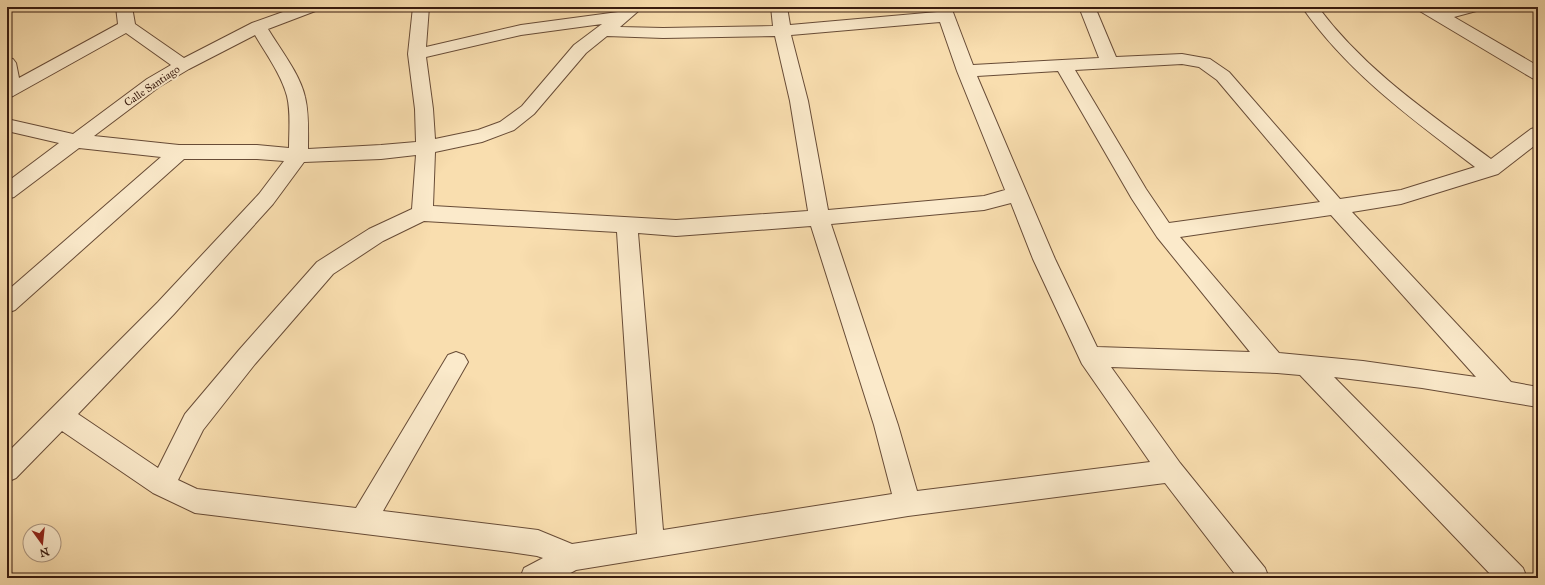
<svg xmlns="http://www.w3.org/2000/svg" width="1545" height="585" font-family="'IM FELL Great Primer',serif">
<rect width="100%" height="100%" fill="#f9deaf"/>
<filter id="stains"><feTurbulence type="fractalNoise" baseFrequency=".005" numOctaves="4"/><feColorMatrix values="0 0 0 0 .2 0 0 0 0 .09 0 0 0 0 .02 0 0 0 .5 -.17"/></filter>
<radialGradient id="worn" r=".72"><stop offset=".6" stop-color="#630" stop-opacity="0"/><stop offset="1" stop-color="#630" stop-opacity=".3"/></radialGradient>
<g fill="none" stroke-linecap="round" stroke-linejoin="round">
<defs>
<path id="minor" d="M116,7h16l3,17 49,34 68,-35 45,-16h23l-2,3 -50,19c12,20 32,45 37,68 4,16 3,35 3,52l73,-4 35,-3 -1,-33 -7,-55 5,-47h16l-3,40 95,-22 97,-13 7,-5h18l-23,20 43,1 110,-2 -2,-19h16l3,18 147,-13 -2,-5h16l22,58 126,-7 -20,-51h16l21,50 66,-3 28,5 19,13 111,127 61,-9 74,-23c-63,-48 -127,-94 -173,-160h16c47,63 111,106 173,152l40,-30 7,-2v16l-40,31 -97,30 -49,8 159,170 27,5v20l-116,-19 -88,-11 189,191 4,10h-33l-194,-203 -23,-2 -166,-6 69,96 85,105 4,10h-31l-73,-95 -257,33 -332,54 -15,8h-41l4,-10 19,-10 -6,-2 -27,-4 -315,-39 -42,-20 -91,-62 -46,47 -9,4v-29l151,-151 101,-108 25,-33 -27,-2h-73l-169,151 -8,3v-22l154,-134 -82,-9 -65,49 -7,2v-17l52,-39 -52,-12v-12l66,15 74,-55 24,-14 -45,-32 -113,63 -6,2v-40l6,1 3,4 3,15 99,-54zM940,22l17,49 48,119 -21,6 -156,14 -20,-109 -17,-66zM602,24l-28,21 -52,61 -22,16 -22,8 -43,9 -2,-30 -7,-52 95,-22zM255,35c11,19 26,39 32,61 4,16 2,35 2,52l-32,-3h-78l-85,-9 65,-49 30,-18zM607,36l56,2 112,-2 15,65 18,110 -132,9 -243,-14 2,-54 47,-10 32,-12 20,-16 52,-61zM1182,64l17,3 18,13 103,122 -151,21 -23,-34 -71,-119zM1058,71l74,128 25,38 93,115 -153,-5 -42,-88 -78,-183zM416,155l-4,54 -43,20 -52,33 -78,88 -54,64 -27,54 -80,-54 96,-100 99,-110 31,-42 77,-3zM1011,203l22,56 49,105 68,98 -233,29 -19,-66 -67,-201 153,-14zM1331,215l145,162 -113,-16 -84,-8 -99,-116zM424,221l193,11 20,302 -65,10 -34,-14 -155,-19 85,-149 -4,-7 -8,-3 -8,3 -92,153 -159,-19 -19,-9 25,-50 52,-66 78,-90 50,-33zM811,226l63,199 18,69 -229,36 -25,-297 38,3z
M1416,7h20l6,4 13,-4h27l-2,3 -26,7 84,49v14l-6,-2 -114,-68z"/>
</defs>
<!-- minor casing -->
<use href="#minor" stroke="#684c37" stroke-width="2"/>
<!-- minor -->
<use href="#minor" fill="#fbeacb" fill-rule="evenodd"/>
</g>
<g text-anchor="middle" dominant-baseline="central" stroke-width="4" stroke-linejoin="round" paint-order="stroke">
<!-- street labels -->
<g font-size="11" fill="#381b0f" stroke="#fbeacb">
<text transform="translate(152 86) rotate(-34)">Calle Santiago</text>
</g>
</g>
<!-- margin -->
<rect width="1545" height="585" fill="none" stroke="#f9deaf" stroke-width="24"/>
<rect x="8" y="8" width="1529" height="569" fill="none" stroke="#381b0f" stroke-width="2"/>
<rect x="12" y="12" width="1521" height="561" fill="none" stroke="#381b0f"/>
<!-- north arrow -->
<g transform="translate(42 543) rotate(165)"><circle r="19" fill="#fbeacb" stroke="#ad9780"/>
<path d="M0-3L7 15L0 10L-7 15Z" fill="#8f2418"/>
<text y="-6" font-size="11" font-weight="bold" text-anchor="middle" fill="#381b0f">N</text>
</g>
<rect width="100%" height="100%" filter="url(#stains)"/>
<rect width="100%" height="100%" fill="url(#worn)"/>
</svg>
